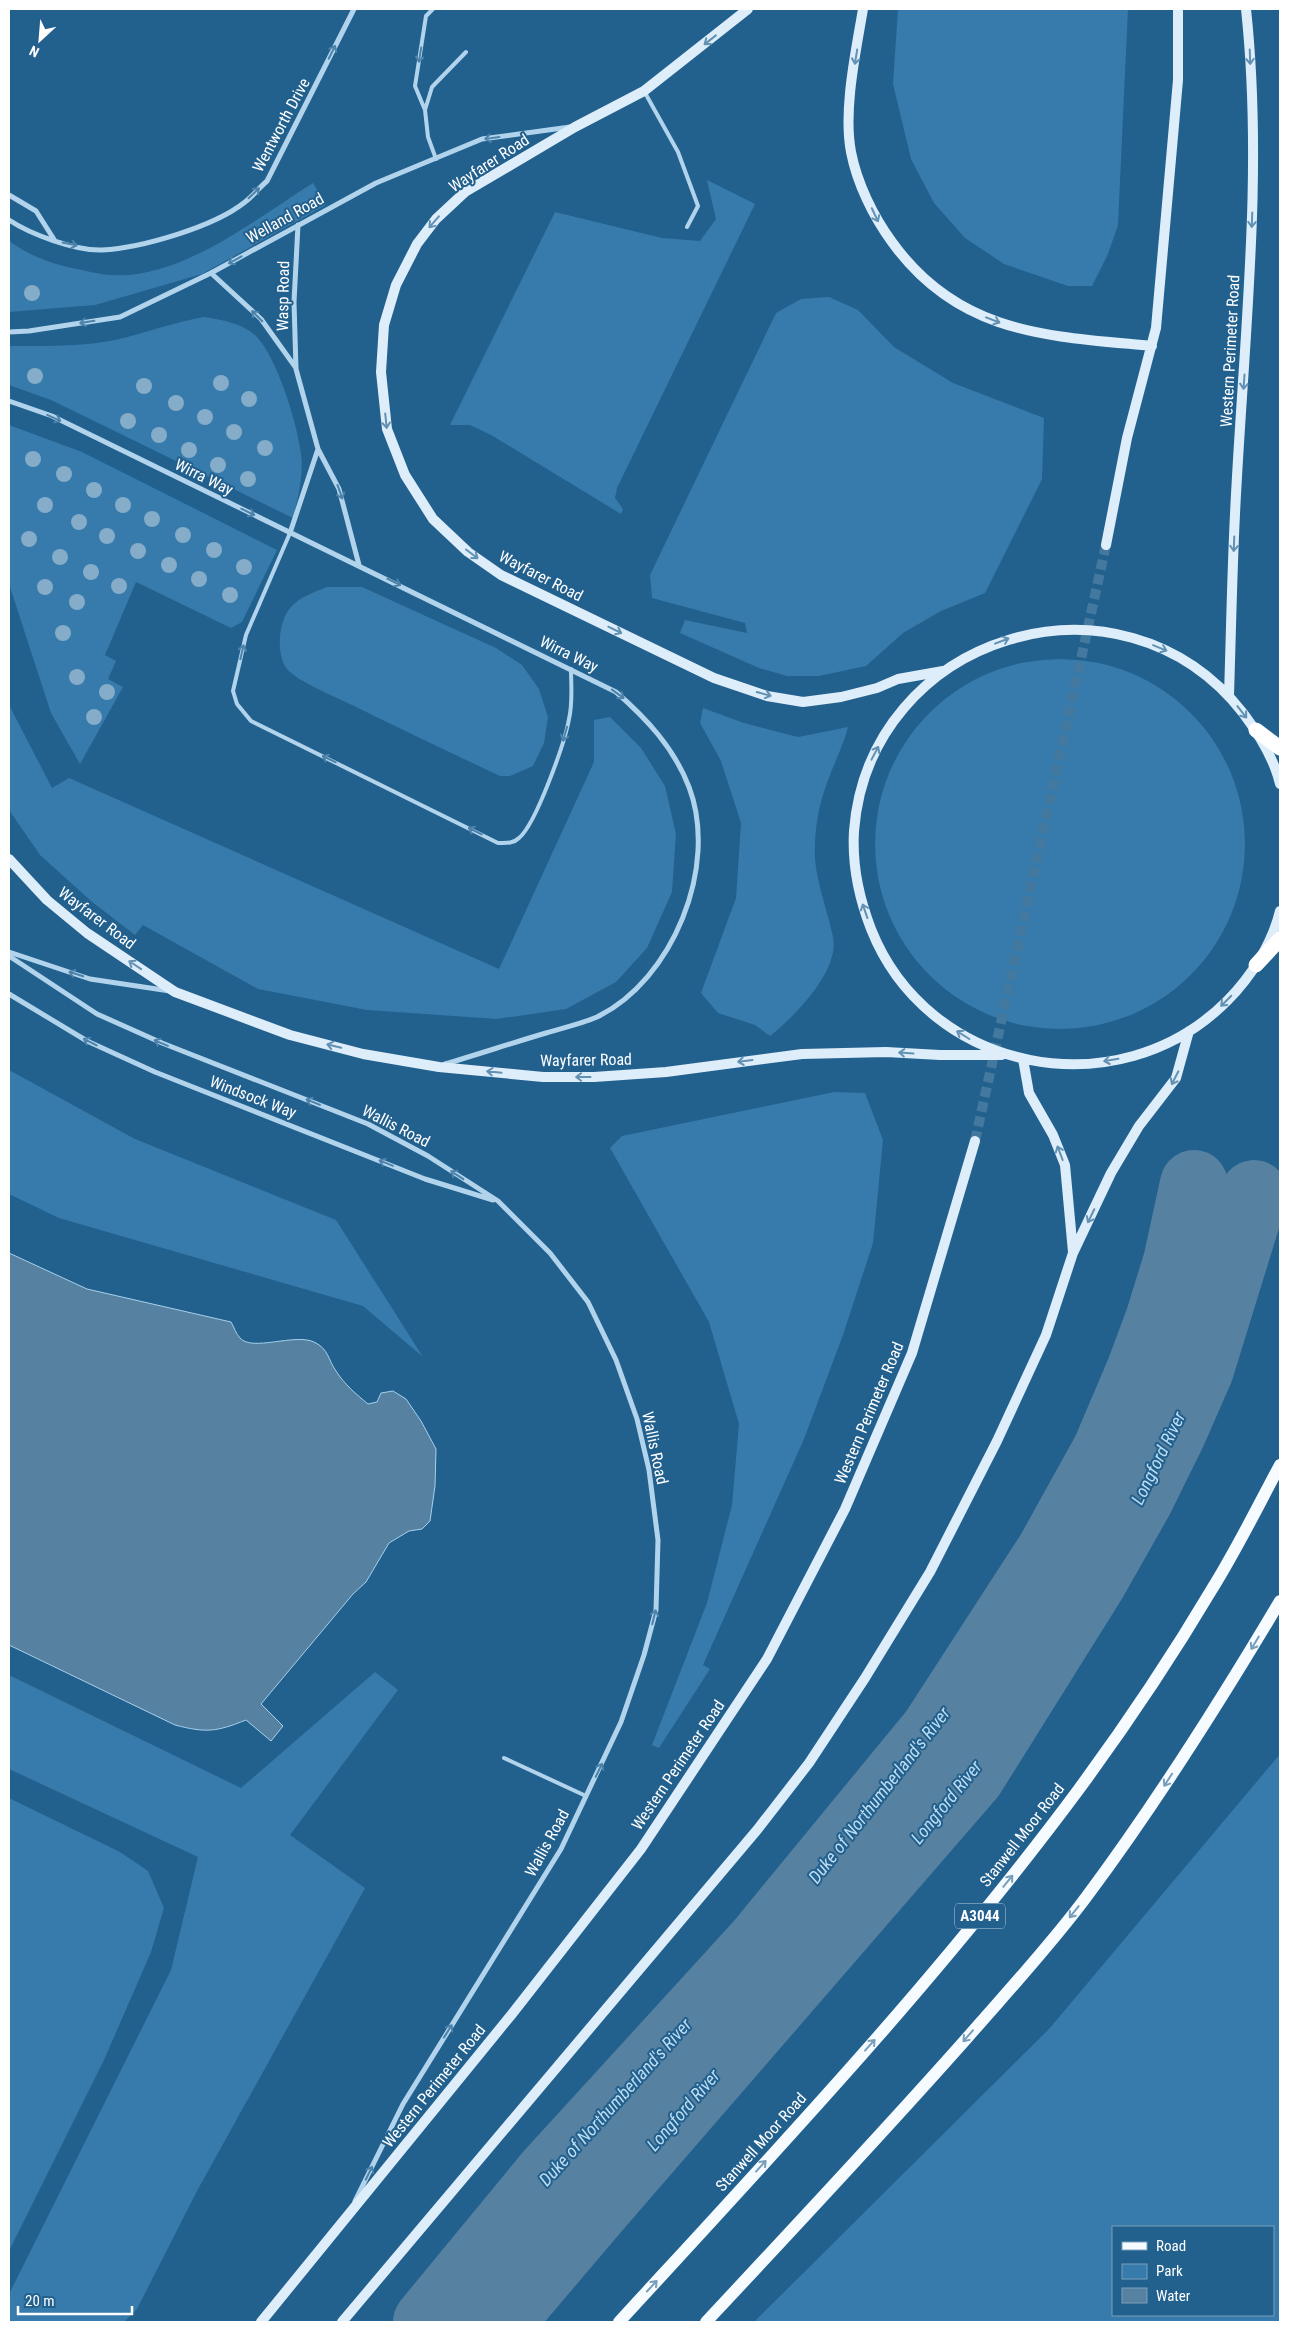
<svg xmlns="http://www.w3.org/2000/svg" width="1289" height="2331" font-family="'Roboto Condensed',sans-serif">
<rect width="100%" height="100%" fill="#22608e"/>
<!-- green -->
<path fill="#367bab" fill-rule="evenodd" d="M898,9h230l-10,216 -10,29 -16,32h-24l-64,-22 -39,-26 -31,-35 -23,-44 -18,-75z
M707,180l48,24 -138,284 -2,10 8,11 -2,5 -130,-79 -21,-10h-20l105,-213 107,26 38,3 16,-22z
M313,183l13,22 -124,69 -107,31 -86,7v-71c22,16 46,24 73,29 10,2 20,5 30,5 68,5 145,-57 201,-92z
M829,297l29,13 36,37 59,36 91,35 -2,61 -57,114 -44,18 -38,22 -37,33 -47,10h-32l-28,-8 -79,-35 5,-13 62,13 -2,-10 -93,-25 -2,-23 126,-262 25,-14z
M204,317c18,3 39,6 53,20 21,23 40,86 44,117 3,20 -3,44 -8,64l-242,-118 -42,-15v-39c35,0 72,1 106,-6 30,-7 59,-18 89,-23z
M9,425l73,27 195,98 -35,72 -11,6 -95,-46 -31,73 11,6 -8,18 15,8 -43,77 -29,-51 -42,-129z
M327,587h35l134,61 26,17 17,24 9,28 -4,26 -11,23 -23,10h-10c-49,-23 -99,-47 -148,-71 -16,-8 -51,-22 -63,-34 -14,-13 -11,-51 2,-64 9,-10 23,-15 36,-20z
M875 844a185 185 0 1 1 370 0a185 185 0 1 1-370 0Z
M9,705l43,83 17,-10 430,191 95,-207v-42l16,-3 31,31 24,38 11,48 -4,58 -25,56 -31,34 -50,27 -69,10 -130,-9 -109,-21 -115,-64 -8,10 -44,-34 -51,-46 -31,-45z
M703,708l41,15 54,14 50,-10c-6,23 -18,44 -25,68 -5,15 -8,36 -8,52 -2,27 13,64 18,90 7,34 -39,80 -63,99l-15,-11 -37,-12 -17,-20 35,-95 5,-75 -20,-62 -21,-38z
M9,1070l126,69 201,81 87,137 -60,-51 -304,-88 -50,-24z
M834,1092l31,1 18,47 -10,103 -30,92 -39,104 -101,226 7,4 -51,79 -7,-3 55,-142 25,-98 7,-81 -30,-102 -99,-174 12,-12z
M375,1672l23,18 -108,145 75,53 -168,303 -60,118 -13,13h-115v-28l162,-324 27,-113 -189,-88v-94l232,113z
M1280,1754v568h-526l295,-293zM1113,2227h160v88h-160z
M9,1798l111,54 28,19 16,37 -13,44 -47,108 -95,191z"/>
<!-- water -->
<path fill="#5781a0" stroke="#a5d1ed" d="M9,1253l78,36 144,33c3,5 5,12 9,16 12,14 55,-5 74,4 15,7 14,18 22,29 9,14 20,23 32,33l9,-2 4,-9 12,-2 13,8 15,22 15,28 -1,37 -5,35 -8,8 -13,2 -20,12 -23,39 -13,12 -92,110 22,22 -12,15 -25,-21c-30,12 -40,13 -71,5l-166,-80z"/>
<g fill="none" stroke-linecap="round" stroke-linejoin="round">
<!-- river -->
<path stroke="#5781a0" stroke-width="68" d="M427,2322l121,-147 211,-231 175,-213 116,-179 56,-101 34,-80 19,-51 18,-58 17,-78
M500,2322l96,-113 375,-433 122,-195 47,-83 32,-65 28,-64 54,-175"/>
<!-- secondary-tunnel -->
<path stroke="#43789f" stroke-width="10" stroke-dasharray="10 5" stroke-linecap="butt" d="M975,1141l131,-596"/>
<!-- lane -->
<path stroke="#b1d4ec" stroke-width="4" d="M433,9l-7,7 -11,70 10,24 3,27 8,22
M644,91l34,61 20,54 -11,21
M425,110l7,-23 34,-35
M290,533l-44,102 -13,56 4,13 14,17 247,122c7,0 15,1 21,-5 17,-14 46,-96 50,-119 4,-16 2,-34 2,-50
M504,1758l82,38"/>
<!-- street -->
<path stroke="#b1d4ec" stroke-width="5" d="M9,195l27,16 19,30
M9,220c21,14 66,31 93,30 39,-2 112,-23 143,-48 8,-6 14,-14 22,-21l87,-172
M298,225l-4,77 2,67 22,80 21,40 20,76
M211,273l50,46 35,49
M9,332l20,-1 91,-14 91,-44 165,-90 106,-44 88,-12
M9,401l43,15 564,276c31,27 58,56 73,95 30,79 -16,193 -92,230 -16,7 -35,11 -51,16 -34,10 -67,21 -101,31
M290,533l28,-84
M9,952l81,27 80,12
M9,956l88,58 65,29 206,81 60,32 70,45 52,52 38,49 28,58 21,59 12,51 9,70 -2,70 -12,45 -23,67 -60,127 -158,255 -48,97
M9,994l78,47 68,31 270,107 68,21"/>
<!-- secondary -->
<path stroke="#ddedf9" stroke-width="10" d="M748,9l-104,82 -69,36 -110,65 -29,27 -19,25 -21,41 -12,40 -3,47 6,57 18,46 28,44 35,33 33,23 213,103 53,18 36,6 38,-5 36,-9 21,-9 45,-8
M863,9c-7,42 -20,101 -12,143 6,31 22,64 41,90 67,93 156,94 260,104
M1106,545l21,-107 29,-110 22,-248v-71
M1229,695c2,-61 3,-121 6,-181 8,-169 29,-337 11,-505
M1280,784c-6,-26 -22,-51 -37,-71 -122,-156 -374,-78 -389,118 -2,33 5,67 17,98 57,144 247,181 356,72 24,-24 45,-57 53,-90
M9,859l38,41 40,33 88,59 115,43 73,19 76,13 104,10h51l72,-5 136,-18 84,-2 54,3h62
M1023,1059l6,34 24,42 12,30 8,87
M261,2322l251,-308 129,-165 126,-190 78,-150 67,-156 63,-212
M342,2322l415,-492 52,-67 56,-85 65,-106 67,-131 49,-106 27,-82 38,-80 28,-47 37,-48 13,-47"/>
<!-- primary -->
<path stroke="#f6fbff" stroke-width="12" d="M619,2322c158,-172 320,-344 460,-533 47,-64 92,-131 133,-200 25,-40 46,-83 68,-124
M706,2322c88,-94 176,-188 261,-284 40,-46 83,-92 120,-142 70,-94 133,-194 193,-295"/>
<!-- highway -->
<path stroke="#fff" stroke-width="15" d="M1256,730l24,18
M1256,965l24,-26"/>
</g>
<!-- trees -->
<g fill="#85acc9">
<circle cx="32" cy="293" r="8"/>
<circle cx="35" cy="376" r="8"/>
<circle cx="221" cy="383" r="8"/>
<circle cx="144" cy="386" r="8"/>
<circle cx="249" cy="399" r="8"/>
<circle cx="176" cy="403" r="8"/>
<circle cx="205" cy="417" r="8"/>
<circle cx="128" cy="421" r="8"/>
<circle cx="234" cy="432" r="8"/>
<circle cx="159" cy="435" r="8"/>
<circle cx="265" cy="448" r="8"/>
<circle cx="189" cy="450" r="8"/>
<circle cx="33" cy="459" r="8"/>
<circle cx="218" cy="465" r="8"/>
<circle cx="64" cy="474" r="8"/>
<circle cx="248" cy="479" r="8"/>
<circle cx="94" cy="490" r="8"/>
<circle cx="45" cy="505" r="8"/>
<circle cx="123" cy="505" r="8"/>
<circle cx="152" cy="519" r="8"/>
<circle cx="79" cy="522" r="8"/>
<circle cx="183" cy="535" r="8"/>
<circle cx="107" cy="536" r="8"/>
<circle cx="29" cy="539" r="8"/>
<circle cx="214" cy="550" r="8"/>
<circle cx="138" cy="551" r="8"/>
<circle cx="60" cy="557" r="8"/>
<circle cx="169" cy="565" r="8"/>
<circle cx="244" cy="567" r="8"/>
<circle cx="91" cy="572" r="8"/>
<circle cx="199" cy="579" r="8"/>
<circle cx="119" cy="586" r="8"/>
<circle cx="45" cy="587" r="8"/>
<circle cx="230" cy="595" r="8"/>
<circle cx="77" cy="602" r="8"/>
<circle cx="63" cy="633" r="8"/>
<circle cx="77" cy="677" r="8"/>
<circle cx="107" cy="692" r="8"/>
<circle cx="94" cy="717" r="8"/>
</g>
<!-- one-way arrows -->
<defs><path id="oneway-shaft" d="M-6 0H5M1.5-3L5.5 0L1.5 3" fill="none" stroke-width="1.6" stroke-linecap="round" stroke-linejoin="round" transform="scale(1.25)"/></defs>
<g stroke="#6391b3">
<use href="#oneway-shaft" transform="translate(710 40) rotate(142)"/>
<use href="#oneway-shaft" transform="translate(856 57) rotate(99)"/>
<use href="#oneway-shaft" transform="translate(1250 57) rotate(88)"/>
<use href="#oneway-shaft" transform="translate(875 215) rotate(65)"/>
<use href="#oneway-shaft" transform="translate(1252 220) rotate(92)"/>
<use href="#oneway-shaft" transform="translate(434 222) rotate(131)"/>
<use href="#oneway-shaft" transform="translate(993 320) rotate(21)"/>
<use href="#oneway-shaft" transform="translate(1244 382) rotate(94)"/>
<use href="#oneway-shaft" transform="translate(386 421) rotate(84)"/>
<use href="#oneway-shaft" transform="translate(1234 544) rotate(92)"/>
<use href="#oneway-shaft" transform="translate(472 554) rotate(37)"/>
<use href="#oneway-shaft" transform="translate(615 630) rotate(26)"/>
<use href="#oneway-shaft" transform="translate(1002 641) rotate(-21)"/>
<use href="#oneway-shaft" transform="translate(1160 648) rotate(22)"/>
<use href="#oneway-shaft" transform="translate(764 694) rotate(15)"/>
<use href="#oneway-shaft" transform="translate(1242 712) rotate(52)"/>
<use href="#oneway-shaft" transform="translate(875 753) rotate(-62)"/>
<use href="#oneway-shaft" transform="translate(865 911) rotate(-109)"/>
<use href="#oneway-shaft" transform="translate(135 965) rotate(-146)"/>
<use href="#oneway-shaft" transform="translate(1226 1001) rotate(135)"/>
<use href="#oneway-shaft" transform="translate(963 1035) rotate(-148)"/>
<use href="#oneway-shaft" transform="translate(334 1046) rotate(-166)"/>
<use href="#oneway-shaft" transform="translate(906 1053) rotate(-176)"/>
<use href="#oneway-shaft" transform="translate(1111 1060) rotate(171)"/>
<use href="#oneway-shaft" transform="translate(745 1061) rotate(173)"/>
<use href="#oneway-shaft" transform="translate(494 1072) rotate(-174)"/>
<use href="#oneway-shaft" transform="translate(583 1077) rotate(180)"/>
<use href="#oneway-shaft" transform="translate(1175 1078) rotate(117)"/>
<use href="#oneway-shaft" transform="translate(1060 1153) rotate(-111)"/>
<use href="#oneway-shaft" transform="translate(1091 1216) rotate(116)"/>
</g>
<g stroke="#4d83aa">
<use href="#oneway-shaft" transform="translate(332 52) rotate(-64)"/>
<use href="#oneway-shaft" transform="translate(420 55) rotate(99)"/>
<use href="#oneway-shaft" transform="translate(492 138) rotate(172)"/>
<use href="#oneway-shaft" transform="translate(254 193) rotate(-44)"/>
<use href="#oneway-shaft" transform="translate(70 244) rotate(11)"/>
<use href="#oneway-shaft" transform="translate(235 260) rotate(151)"/>
<use href="#oneway-shaft" transform="translate(257 316) rotate(-135)"/>
<use href="#oneway-shaft" transform="translate(87 322) rotate(171)"/>
<use href="#oneway-shaft" transform="translate(54 418) rotate(24)"/>
<use href="#oneway-shaft" transform="translate(340 492) rotate(70)"/>
<use href="#oneway-shaft" transform="translate(248 512) rotate(26)"/>
<use href="#oneway-shaft" transform="translate(394 582) rotate(26)"/>
<use href="#oneway-shaft" transform="translate(242 652) rotate(-77)"/>
<use href="#oneway-shaft" transform="translate(618 694) rotate(36)"/>
<use href="#oneway-shaft" transform="translate(565 734) rotate(106)"/>
<use href="#oneway-shaft" transform="translate(329 759) rotate(-154)"/>
<use href="#oneway-shaft" transform="translate(475 831) rotate(-154)"/>
<use href="#oneway-shaft" transform="translate(76 974) rotate(-162)"/>
<use href="#oneway-shaft" transform="translate(90 1042) rotate(-153)"/>
<use href="#oneway-shaft" transform="translate(161 1043) rotate(-157)"/>
<use href="#oneway-shaft" transform="translate(313 1102) rotate(-158)"/>
<use href="#oneway-shaft" transform="translate(386 1163) rotate(-158)"/>
<use href="#oneway-shaft" transform="translate(457 1175) rotate(-147)"/>
<use href="#oneway-shaft" transform="translate(654 1617) rotate(-76)"/>
<use href="#oneway-shaft" transform="translate(599 1770) rotate(-64)"/>
<use href="#oneway-shaft" transform="translate(448 2031) rotate(-58)"/>
<use href="#oneway-shaft" transform="translate(369 2173) rotate(-64)"/>
</g>
<g stroke="#779ebb">
<use href="#oneway-shaft" transform="translate(1255 1643) rotate(121)"/>
<use href="#oneway-shaft" transform="translate(1168 1780) rotate(123)"/>
<use href="#oneway-shaft" transform="translate(1008 1881) rotate(-51)"/>
<use href="#oneway-shaft" transform="translate(1074 1912) rotate(129)"/>
<use href="#oneway-shaft" transform="translate(968 2036) rotate(131)"/>
<use href="#oneway-shaft" transform="translate(870 2045) rotate(-48)"/>
<use href="#oneway-shaft" transform="translate(761 2166) rotate(-48)"/>
<use href="#oneway-shaft" transform="translate(652 2286) rotate(-47)"/>
</g>
<g text-anchor="middle" dominant-baseline="central" stroke-width="4" stroke-linejoin="round" paint-order="stroke">
<!-- shield labels -->
<rect fill="#22608e" stroke="#bdcfdd" stroke-width="1" x="955" y="1903.5" width="50" height="25" rx="4"/>
<g font-size="15" font-weight="bold" fill="#fff">
<text x="980" y="1916">A3044</text>
</g>
<!-- street labels -->
<g font-size="16" fill="#fff" stroke="#22608e">
<text transform="translate(281 125) rotate(-62)">Wentworth Drive</text>
<text transform="translate(489 163) rotate(-33)">Wayfarer Road</text>
<text transform="translate(285 218) rotate(-29)">Welland Road</text>
<text transform="translate(283 296) rotate(-89)">Wasp Road</text>
<text transform="translate(1230 351) rotate(-87)">Western Perimeter Road</text>
<text transform="translate(204 477) rotate(26)">Wirra Way</text>
<text transform="translate(541 576) rotate(27)">Wayfarer Road</text>
<text transform="translate(569 654) rotate(26)">Wirra Way</text>
<text transform="translate(97 918) rotate(37)">Wayfarer Road</text>
<text transform="translate(586 1060) rotate(-1)">Wayfarer Road</text>
<text transform="translate(253 1097) rotate(21)">Windsock Way</text>
<text transform="translate(396 1126) rotate(27)">Wallis Road</text>
<text transform="translate(869 1413) rotate(-67)">Western Perimeter Road</text>
<text transform="translate(655 1448) rotate(78)">Wallis Road</text>
<text transform="translate(678 1765) rotate(-56)">Western Perimeter Road</text>
<text transform="translate(1022 1835) rotate(-52)">Stanwell Moor Road</text>
<text transform="translate(547 1843) rotate(-61)">Wallis Road</text>
<text transform="translate(434 2086) rotate(-51)">Western Perimeter Road</text>
<text transform="translate(761 2142) rotate(-48)">Stanwell Moor Road</text>
</g>
<!-- water labels -->
<g font-size="18" font-style="italic" fill="#bdddf3" stroke="#22608e">
<text transform="translate(1158 1458) rotate(-64)">Longford River</text>
<text transform="translate(879 1795) rotate(-52)">Duke of Northumberland's River</text>
<text transform="translate(946 1802) rotate(-51)">Longford River</text>
<text transform="translate(615 2102) rotate(-48)">Duke of Northumberland's River</text>
<text transform="translate(683 2110) rotate(-49)">Longford River</text>
</g>
</g>
<!-- border -->
<rect width="1289" height="2331" fill="none" stroke="#ffffff" stroke-width="20"/>
<!-- legend -->
<rect x="1112" y="2226" width="162" height="90" fill="#22608e" stroke="#7aa0bb"/>
<rect x="1122" y="2242" width="25" height="8" fill="#f6fbff" stroke="#7aa0bb"/>
<text x="1156" y="2251" font-size="15" fill="#ffffff">Road</text>
<rect x="1122" y="2264" width="25" height="15" fill="#367bab" stroke="#7aa0bb"/>
<text x="1156" y="2276" font-size="15" fill="#ffffff">Park</text>
<rect x="1122" y="2288" width="25" height="15" fill="#5781a0" stroke="#7aa0bb"/>
<text x="1156" y="2301" font-size="15" fill="#ffffff">Water</text>
<!-- north arrow -->
<g transform="translate(40 40) rotate(206)" stroke="#22608e" stroke-width="4" paint-order="stroke">
<path d="M0-4L9 19L0 12L-9 19Z" fill="#ffffff"/>
<text y="-8" font-size="14" font-weight="bold" text-anchor="middle" fill="#ffffff">N</text>
</g>
<!-- scale -->
<path d="M18 2306v8h114v-8" fill="none" stroke="#ffffff" stroke-width="2.5"/>
<text x="25" y="2306" font-size="15" fill="#ffffff" stroke="#22608e" stroke-width="4" paint-order="stroke">20 m</text>
</svg>
